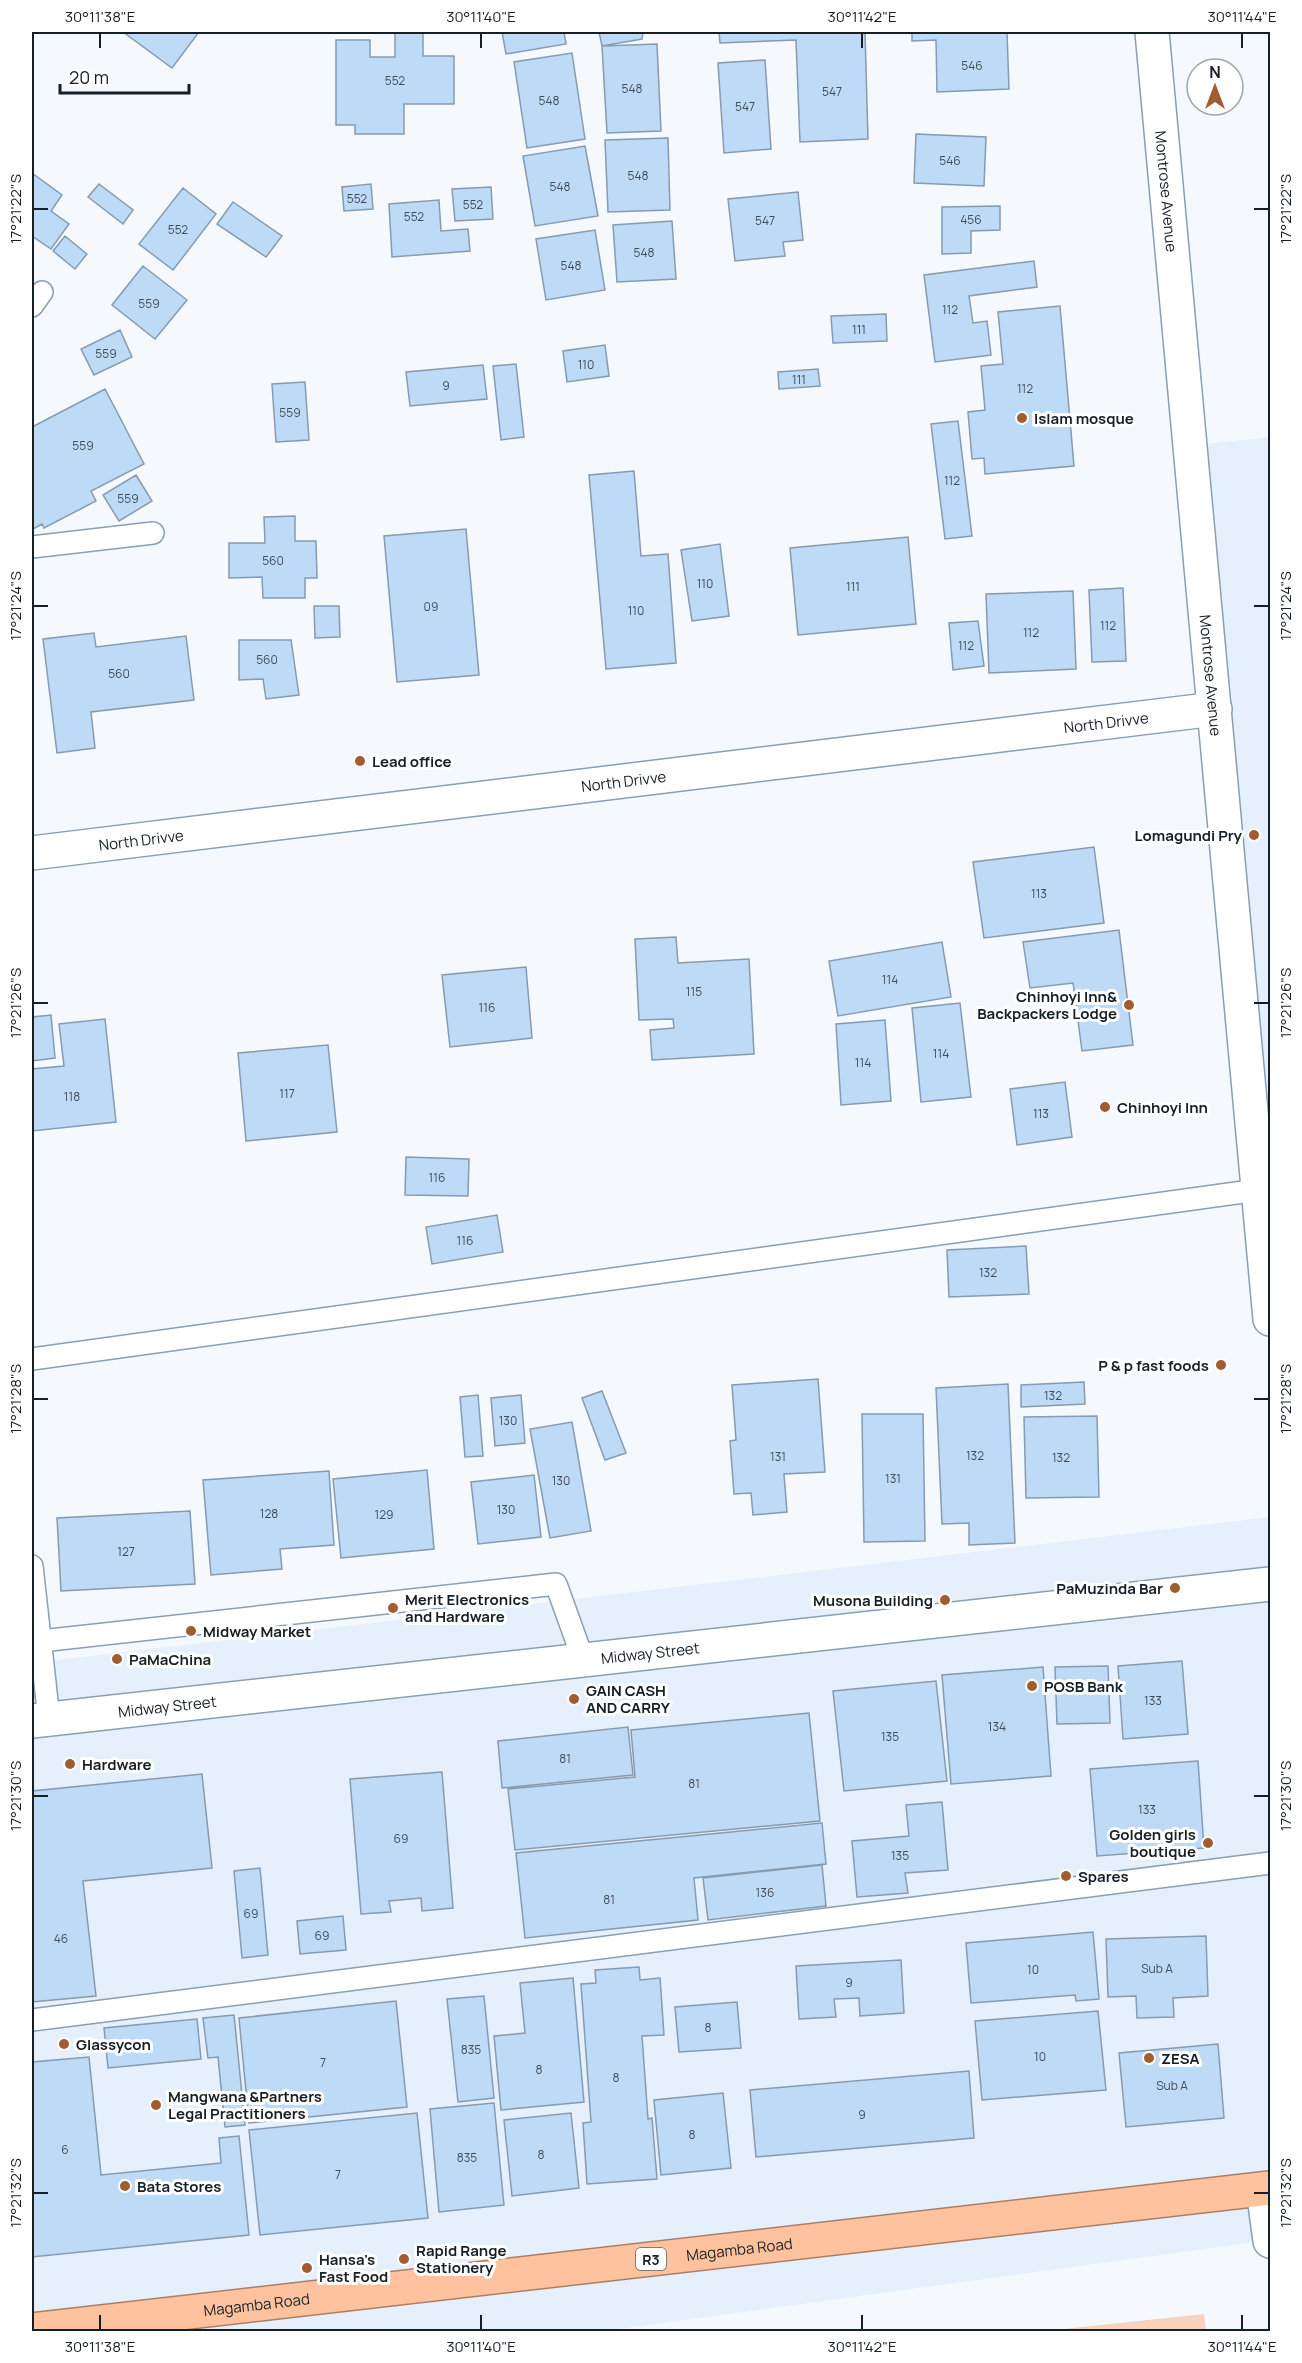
<svg xmlns="http://www.w3.org/2000/svg" width="1302" height="2363" font-family="Manrope,sans-serif">
<rect width="100%" height="100%" fill="#f5f9fe"/>
<!-- built -->
<path fill="#e5f0fc" d="M1270,437v788l-64,-781z
M1270,1517v723l-666,91h-572v-668z"/>
<!-- green -->
<path fill="#f7d3be" d="M1204,2314l2,17h-161z"/>
<!-- building -->
<path fill="#bddaf7" stroke="#869bb0" stroke-width="1.5" d="M123,32h76l-27,36z
M395,32h28v24h31v48h-50v30h-49v-9h-19v-85h34v17h25z
M502,32h62l2,12 -60,10z
M599,32h44l-1,7 -40,7z
M719,32h146l3,107 -68,3 -4,-102 -76,3z
M912,32h95l2,57 -72,3 -1,-52 -24,1z
M657,44l4,87 -54,2 -5,-87z
M572,53l13,86 -58,9 -13,-86z
M765,60l6,89 -47,4 -6,-90z
M916,134l70,3 -2,49 -70,-3z
M668,138l2,72 -62,2 -3,-72z
M585,146l13,70 -63,10 -12,-70z
M32,173l30,22 -11,16 18,13 -18,25 -19,-13z
M99,184l34,26 -10,14 -35,-27z
M371,184l2,25 -29,2 -2,-24z
M491,187l2,32 -38,2 -3,-32z
M183,188l33,26 -43,56 -34,-26z
M798,192l5,48 -20,2 2,14 -50,5 -7,-62z
M439,200l2,31 27,-2 2,22 -78,6 -3,-53z
M233,202l49,34 -16,21 -49,-33z
M1000,206v24l-29,1v22l-29,1v-47z
M672,221l4,58 -59,3 -4,-57z
M595,230l10,60 -59,10 -10,-61z
M65,236l22,18 -12,15 -22,-18z
M1034,261l3,26 -68,9 4,27 14,-2 4,34 -56,7 -11,-87z
M143,266l44,34 -32,39 -43,-34z
M1060,306l14,160 -89,8 -1,-16 -12,1 -4,-47 17,-2 -4,-44 22,-2 -5,-52z
M886,314l1,27 -54,2 -2,-27z
M120,330l12,27 -38,18 -13,-26z
M605,345l4,31 -42,6 -4,-31z
M516,364l8,73 -23,3 -8,-74z
M483,365l4,34 -77,7 -4,-34z
M818,369l2,17 -41,3 -1,-17z
M305,382l4,58 -33,2 -4,-58z
M105,389l39,75 -53,27 5,10 -52,27 -2,-4 -9,5 -1,-102z
M958,421l14,115 -27,3 -14,-115z
M634,471l7,85 27,-2 8,109 -70,6 -17,-194z
M136,475l16,26 -33,20 -16,-26z
M295,516v25h21l1,37h-12v20h-42l-1,-21 -33,1v-35h36l-1,-26z
M466,529l13,146 -82,7 -13,-146z
M908,537l8,87 -118,11 -8,-87z
M720,544l9,72 -37,5 -11,-71z
M1123,588l3,73 -34,1 -3,-72z
M1073,591l3,78 -87,4 -3,-79z
M314,606h25l1,31 -25,1z
M978,621l6,45 -31,4 -4,-47z
M94,633l2,14 90,-11 8,64 -103,12 4,36 -38,5 -14,-114z
M239,640h52l8,55 -33,4 -3,-20 -24,1z
M1094,847l10,76 -120,15 -11,-76z
M1119,930l14,115 -51,6 -9,-68 -43,5 -7,-46z
M676,937l2,26 71,-4 5,95 -102,6 -2,-30 24,-2 -1,-9 -34,1 -4,-81z
M942,942l9,55 -113,19 -9,-55z
M526,967l6,71 -82,9 -8,-72z
M960,1003l11,94 -50,5 -9,-94z
M51,1015l4,43 -23,3v-44z
M105,1019l11,103 -84,9v-62l32,-3 -5,-42z
M885,1020l6,81 -50,4 -5,-81z
M328,1045l9,87 -91,9 -8,-88z
M1065,1082l7,55 -55,8 -7,-56z
M406,1157l63,2 -1,37 -63,-1z
M497,1215l6,37 -71,12 -6,-37z
M1026,1246l3,48 -80,3 -2,-47z
M818,1379l7,93 -41,2 3,38 -34,3 -2,-22 -17,1 -4,-53 6,-1 -4,-55z
M1084,1382l1,22 -64,3v-22z
M1008,1384l7,159 -46,2v-22l-27,1 -6,-136z
M602,1391l24,62 -21,7 -23,-62z
M478,1395l5,61 -18,1 -5,-60z
M521,1395l4,48 -30,3 -4,-48z
M862,1414h61l2,127 -61,1z
M1097,1416l2,81 -73,1 -2,-81z
M572,1422l19,109 -41,7 -20,-109z
M427,1470l7,79 -93,9 -8,-79z
M329,1471l5,74 -54,4 2,20 -71,6 -8,-95z
M534,1475l7,62 -63,7 -7,-62z
M190,1511l5,73 -134,7 -4,-73z
M1182,1661l6,73 -65,5 -5,-73z
M1108,1666l2,57 -53,1 -2,-57z
M1043,1667l8,109 -100,8 -9,-109z
M936,1681l11,100 -103,10 -11,-100z
M809,1713l11,108 -305,29 -7,-61 127,-12 -4,-47z
M628,1727l5,48 -131,13 -4,-47z
M1198,1761l6,87 -107,8 -7,-87z
M442,1772l11,136 -31,3 -1,-13 -32,3 2,11 -30,2 -11,-135z
M202,1774l10,94 -129,13 13,115 -64,6v-211z
M942,1802l6,68 -43,3 3,20 -51,4 -5,-56 57,-5 -3,-31z
M822,1823l4,41 -132,14 4,42 -173,18 -9,-85z
M822,1865l4,41 -118,14 -5,-42z
M260,1868l8,87 -26,3 -8,-87z
M343,1916l3,34 -46,4 -3,-33z
M1093,1932l6,67 -23,2 -1,-6 -104,8 -5,-60z
M1206,1936l2,60 -35,2 1,19 -37,1 -1,-22 -28,1 -2,-58z
M901,1960l3,53 -44,3 -1,-18 -25,1 2,18 -37,2 -3,-53z
M639,1967l1,13 20,-2 4,57 -22,1 6,83 4,-1 5,61 -70,5 -4,-61 8,-1 -10,-138 15,-1 -1,-13z
M573,1978l11,124 -83,8 -7,-74 31,-3 -5,-50z
M484,1996l10,102 -36,4 -11,-103z
M396,2001l11,106 -158,16 -10,-105z
M737,2002l4,46 -62,4 -4,-45z
M1098,2011l8,79 -124,10 -7,-79z
M234,2015l11,110 -20,2 -7,-70 -10,1 -5,-40z
M197,2019l4,40 -93,9 -4,-40z
M1218,2044l6,74 -98,9 -7,-74z
M89,2057l12,118 120,-12 -2,-25 20,-2 10,99 -217,22v-195z
M969,2071l5,67 -218,19 -6,-67z
M723,2093l8,75 -70,7 -7,-75z
M494,2103l10,102 -65,7 -9,-103z
M417,2113l11,105 -168,17 -11,-105z
M571,2113l8,75 -67,8 -8,-76z"/>
<g fill="none" stroke-linecap="round" stroke-linejoin="round">
<defs>
<path id="service" d="M32,306l10,-14
M32,547l121,-14
M32,1359l1226,-169
M32,1566l17,153
M32,1642l524,-58 27,75
M32,2020l1238,-157"/>
<g id="minor">
<path id="s1" d="M32,853l1183,-144"/>
<path id="s2" d="M32,1721l1238,-137"/>
<path d="M1263,2189l7,52"/>
</g>
<g id="tertiary">
<path id="s3" d="M1152,32l118,1287"/>
</g>
<g id="trunk">
<path id="s4" d="M32,2330l1238,-142"/>
</g>
</defs>
<!-- service casing -->
<use href="#service" stroke="#899fb3" stroke-width="24"/>
<!-- minor casing -->
<use href="#minor" stroke="#899fb3" stroke-width="36"/>
<!-- tertiary casing -->
<use href="#tertiary" stroke="#899fb3" stroke-width="36"/>
<!-- trunk casing -->
<use href="#trunk" stroke="#ac7f65" stroke-width="36"/>
<!-- service -->
<use href="#service" stroke="#fff" stroke-width="21"/>
<!-- minor -->
<use href="#minor" stroke="#fff" stroke-width="33"/>
<!-- tertiary -->
<use href="#tertiary" stroke="#fff" stroke-width="33"/>
<!-- trunk -->
<use href="#trunk" stroke="#fec29f" stroke-width="33"/>
</g>
<!-- ticks -->
<path fill="none" stroke="#161e26" stroke-width="2" d="M100,33v15M481,33v15M862,33v15M1242,33v15M33,209h15M1254,209h15M33,606h15M1254,606h15M33,1003h15M1254,1003h15M33,1399h15M1254,1399h15M33,1796h15M1254,1796h15M33,2193h15M1254,2193h15M100,2315v15M481,2315v15M862,2315v15M1242,2315v15"/>
<!-- markers -->
<g fill="#a15c2f" stroke="#fff" stroke-width="2">
<circle cx="1022" cy="418" r="6"/>
<circle cx="360" cy="761" r="6"/>
<circle cx="1254" cy="835" r="6"/>
<circle cx="1129" cy="1005" r="6"/>
<circle cx="1105" cy="1107" r="6"/>
<circle cx="1221" cy="1365" r="6"/>
<circle cx="1175" cy="1588" r="6"/>
<circle cx="945" cy="1600" r="6"/>
<circle cx="393" cy="1608" r="6"/>
<circle cx="191" cy="1631" r="6"/>
<circle cx="117" cy="1659" r="6"/>
<circle cx="1032" cy="1686" r="6"/>
<circle cx="574" cy="1699" r="6"/>
<circle cx="70" cy="1764" r="6"/>
<circle cx="1208" cy="1843" r="6"/>
<circle cx="1066" cy="1876" r="6"/>
<circle cx="64" cy="2044" r="6"/>
<circle cx="1149" cy="2058" r="6"/>
<circle cx="156" cy="2105" r="6"/>
<circle cx="125" cy="2186" r="6"/>
<circle cx="404" cy="2259" r="6"/>
<circle cx="307" cy="2268" r="6"/>
</g>
<g text-anchor="middle" dominant-baseline="central" stroke-width="6" stroke-linejoin="round" paint-order="stroke">
<!-- number labels -->
<g font-size="12" fill="#404d5a">
<text x="972" y="65">546</text>
<text x="395" y="80">552</text>
<text x="632" y="88">548</text>
<text x="832" y="91">547</text>
<text x="549" y="100">548</text>
<text x="745" y="106">547</text>
<text x="950" y="160">546</text>
<text x="638" y="175">548</text>
<text x="560" y="186">548</text>
<text x="357" y="198">552</text>
<text x="473" y="204">552</text>
<text x="414" y="216">552</text>
<text x="971" y="219">456</text>
<text x="765" y="220">547</text>
<text x="178" y="229">552</text>
<text x="644" y="252">548</text>
<text x="571" y="265">548</text>
<text x="149" y="303">559</text>
<text x="950" y="309">112</text>
<text x="859" y="329">111</text>
<text x="106" y="353">559</text>
<text x="586" y="364">110</text>
<text x="799" y="379">111</text>
<text x="446" y="385">9</text>
<text x="1025" y="388">112</text>
<text x="290" y="412">559</text>
<text x="83" y="445">559</text>
<text x="952" y="480">112</text>
<text x="128" y="498">559</text>
<text x="273" y="560">560</text>
<text x="705" y="583">110</text>
<text x="853" y="586">111</text>
<text x="431" y="606">09</text>
<text x="636" y="610">110</text>
<text x="1108" y="625">112</text>
<text x="1031" y="632">112</text>
<text x="966" y="645">112</text>
<text x="267" y="659">560</text>
<text x="119" y="673">560</text>
<text x="1039" y="893">113</text>
<text x="890" y="979">114</text>
<text x="694" y="991">115</text>
<text x="487" y="1007">116</text>
<text x="941" y="1053">114</text>
<text x="863" y="1062">114</text>
<text x="287" y="1093">117</text>
<text x="72" y="1096">118</text>
<text x="1041" y="1113">113</text>
<text x="437" y="1177">116</text>
<text x="465" y="1240">116</text>
<text x="988" y="1272">132</text>
<text x="1053" y="1395">132</text>
<text x="508" y="1420">130</text>
<text x="975" y="1455">132</text>
<text x="778" y="1456">131</text>
<text x="1061" y="1457">132</text>
<text x="893" y="1478">131</text>
<text x="561" y="1480">130</text>
<text x="506" y="1509">130</text>
<text x="269" y="1513">128</text>
<text x="384" y="1514">129</text>
<text x="126" y="1551">127</text>
<text x="1153" y="1700">133</text>
<text x="997" y="1726">134</text>
<text x="890" y="1736">135</text>
<text x="565" y="1758">81</text>
<text x="694" y="1783">81</text>
<text x="1147" y="1809">133</text>
<text x="401" y="1838">69</text>
<text x="900" y="1855">135</text>
<text x="765" y="1892">136</text>
<text x="609" y="1899">81</text>
<text x="251" y="1913">69</text>
<text x="322" y="1935">69</text>
<text x="61" y="1938">46</text>
<text x="1157" y="1968">Sub A</text>
<text x="1033" y="1969">10</text>
<text x="849" y="1982">9</text>
<text x="708" y="2027">8</text>
<text x="471" y="2049">835</text>
<text x="1040" y="2056">10</text>
<text x="323" y="2062">7</text>
<text x="539" y="2069">8</text>
<text x="616" y="2077">8</text>
<text x="1172" y="2085">Sub A</text>
<text x="862" y="2114">9</text>
<text x="692" y="2134">8</text>
<text x="65" y="2149">6</text>
<text x="541" y="2154">8</text>
<text x="467" y="2157">835</text>
<text x="338" y="2174">7</text>
</g>
<!-- shield labels -->
<rect fill="#fff" stroke="#5c6267" stroke-width="1.5" x="636" y="2248" width="30" height="22" rx="4.5"/>
<g font-size="14" font-weight="bold" fill="#161e26">
<text x="651" y="2259">R3</text>
</g>
<!-- street labels -->
<g font-size="15" fill="#161e26" stroke="#fff">
<text stroke="none"><textPath href="#s3" startOffset="160">Montrose Avenue</textPath></text>
<text stroke="none"><textPath href="#s3" startOffset="646">Montrose Avenue</textPath></text>
<text stroke="none"><textPath href="#s1" startOffset="1082">North Drivve</textPath></text>
<text stroke="none"><textPath href="#s1" startOffset="596">North Drivve</textPath></text>
<text stroke="none"><textPath href="#s1" startOffset="110">North Drivve</textPath></text>
<text stroke="none"><textPath href="#s2" startOffset="622">Midway Street</textPath></text>
<text stroke="none"><textPath href="#s2" startOffset="136">Midway Street</textPath></text>
<text stroke="none"><textPath href="#s4" startOffset="712">Magamba Road</textPath></text>
<text stroke="none"><textPath href="#s4" startOffset="226">Magamba Road</textPath></text>
</g>
<!-- poi labels -->
<g font-size="15" font-weight="bold" fill="#161e26" stroke="#fff" text-anchor="start">
<text x="1034" y="418">Islam mosque</text>
<text x="372" y="761">Lead office</text>
<text x="1242" y="835" text-anchor="end">Lomagundi Pry</text>
<text x="1117" y="996" text-anchor="end">Chinhoyi Inn&amp;<tspan x="1117" dy="17">Backpackers Lodge</tspan></text>
<text x="1117" y="1107">Chinhoyi Inn</text>
<text x="1209" y="1365" text-anchor="end">P &amp; p fast foods</text>
<text x="1163" y="1588" text-anchor="end">PaMuzinda Bar</text>
<text x="405" y="1599">Merit Electronics<tspan x="405" dy="17">and Hardware</tspan></text>
<text x="933" y="1600" text-anchor="end">Musona Building</text>
<text x="203" y="1631">Midway Market</text>
<text x="129" y="1659">PaMaChina</text>
<text x="1044" y="1686">POSB Bank</text>
<text x="586" y="1690">GAIN CASH<tspan x="586" dy="17">AND CARRY</tspan></text>
<text x="82" y="1764">Hardware</text>
<text x="1196" y="1834" text-anchor="end">Golden girls<tspan x="1196" dy="17">boutique</tspan></text>
<text x="1078" y="1876">Spares</text>
<text x="76" y="2044">Glassycon</text>
<text x="1161" y="2058">ZESA</text>
<text x="168" y="2096">Mangwana &amp;Partners<tspan x="168" dy="17">Legal Practitioners</tspan></text>
<text x="137" y="2186">Bata Stores</text>
<text x="416" y="2250">Rapid Range<tspan x="416" dy="17">Stationery</tspan></text>
<text x="319" y="2259">Hansa's<tspan x="319" dy="17">Fast Food</tspan></text>
</g>
</g>
<!-- border -->
<rect width="1302" height="2363" fill="none" stroke="#ffffff" stroke-width="66"/>
<!-- north arrow -->
<g transform="translate(1215 87)"><circle r="28" fill="#ffffff" stroke="#a2a5a8" stroke-width="1.5"/>
<path d="M0-4.5L10 22L0 15L-10 22Z" fill="#a15c2f"/>
<text y="-9" font-size="16" font-weight="bold" text-anchor="middle" fill="#161e26">N</text>
</g>
<!-- scale -->
<path d="M60 84v9h129v-9" fill="none" stroke="#161e26" stroke-width="3"/>
<text x="69" y="84" font-size="18" fill="#161e26" stroke="#ffffff" stroke-width="4.5" paint-order="stroke">20 m</text>
<rect x="33" y="33" width="1236" height="2297" fill="none" stroke="#161e26" stroke-width="2"/>
<g font-size="15" text-anchor="middle" fill="#161e26">
<text x="100" y="22">30°11'38"E</text>
<text x="481" y="22">30°11'40"E</text>
<text x="862" y="22">30°11'42"E</text>
<text x="1242" y="22">30°11'44"E</text>
<text transform="translate(16 209) rotate(-90)" y="5">17°21'22"S</text>
<text transform="translate(1286 209) rotate(-90)" y="5">17°21'22"S</text>
<text transform="translate(16 606) rotate(-90)" y="5">17°21'24"S</text>
<text transform="translate(1286 606) rotate(-90)" y="5">17°21'24"S</text>
<text transform="translate(16 1003) rotate(-90)" y="5">17°21'26"S</text>
<text transform="translate(1286 1003) rotate(-90)" y="5">17°21'26"S</text>
<text transform="translate(16 1399) rotate(-90)" y="5">17°21'28"S</text>
<text transform="translate(1286 1399) rotate(-90)" y="5">17°21'28"S</text>
<text transform="translate(16 1796) rotate(-90)" y="5">17°21'30"S</text>
<text transform="translate(1286 1796) rotate(-90)" y="5">17°21'30"S</text>
<text transform="translate(16 2193) rotate(-90)" y="5">17°21'32"S</text>
<text transform="translate(1286 2193) rotate(-90)" y="5">17°21'32"S</text>
<text x="100" y="2352">30°11'38"E</text>
<text x="481" y="2352">30°11'40"E</text>
<text x="862" y="2352">30°11'42"E</text>
<text x="1242" y="2352">30°11'44"E</text>
</g>
</svg>
